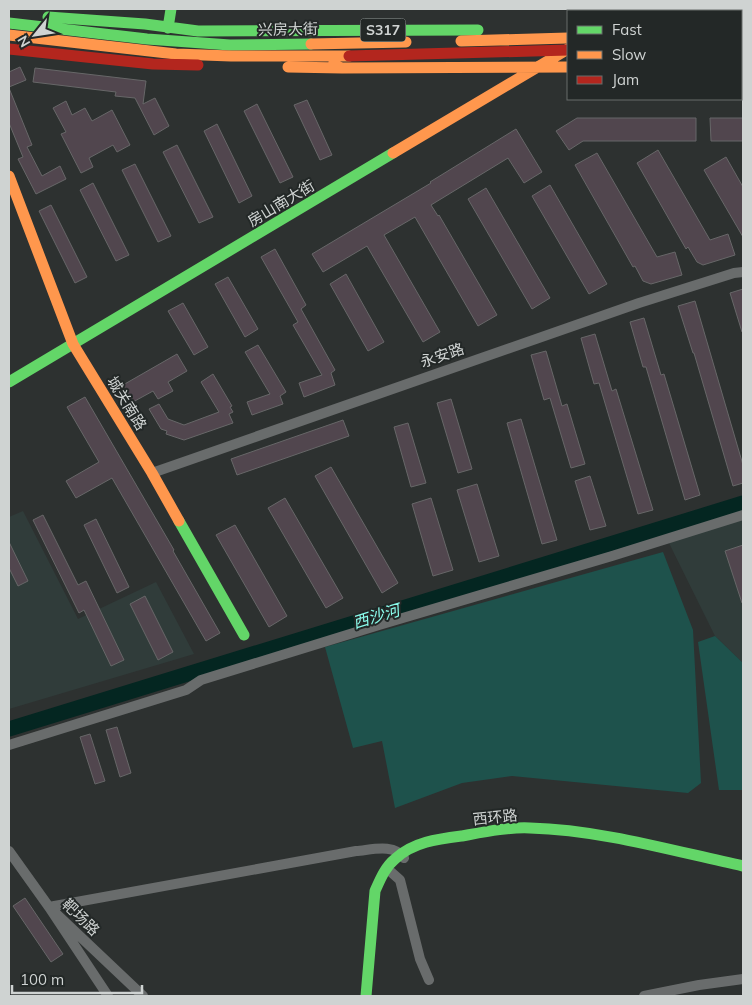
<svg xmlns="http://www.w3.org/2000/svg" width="752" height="1005" font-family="Mulish,'Noto Sans SC',sans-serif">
<rect width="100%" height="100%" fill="#2d3130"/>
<!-- built -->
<path fill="#303c3a" d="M23,511l55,108 78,-37 38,72 -185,55v-192z
M743,519v144l-28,-27 -47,-95z"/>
<!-- green -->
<path fill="#1e524c" d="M663,552l30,78 8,153 -13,10 -176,-17 -50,7 -67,25 -13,-67 -29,7 -28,-101z
M715,636l28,27v127h-24l-21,-148z"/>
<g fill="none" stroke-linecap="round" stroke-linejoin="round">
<!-- river -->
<path stroke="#042621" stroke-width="15" d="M9,729l734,-226"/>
</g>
<!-- building -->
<path fill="#51464e" stroke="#676768" d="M20,67l6,13 -17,7v-15z
M35,68l111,13 -3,23 12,-6 14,28 -15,9 -19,-37 -20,-2 1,-4 -83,-10z
M9,88l23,57 -5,2 15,29 18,-10 6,13 -30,15 -18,-35 5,-2 -14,-34z
M307,100l25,55 -12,5 -26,-55z
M66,101l6,14 13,-7 7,13 20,-11 18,35 -13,7 -4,-7 -24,13 4,9 -12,6 -20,-39 5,-2 -13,-24z
M257,104l36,73 -13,6 -36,-72z
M577,118h119v23h-113l-14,9 -13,-19z
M710,118h33v23h-32z
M217,124l35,72 -13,7 -35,-72z
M516,129l26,43 -18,11 -16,-25 -77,47 7,11 1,-1 58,100 -19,11 -63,-109 -31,18 56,97 -17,10 -56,-96 -44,26 -11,-18 119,-71 -1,-1z
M177,145l36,72 -14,6 -36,-71z
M658,150l52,90 18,-6 7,21 -32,10 -6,-3 -9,-15 -2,2 -49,-86z
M597,153l60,104 18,-5 7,23 -31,9 -8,-3 -8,-15 -2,1 -58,-102z
M726,157l17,30v50l-39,-67z
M135,164l36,72 -13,6 -36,-72z
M93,183l36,72 -13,6 -36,-71z
M550,185l57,99 -18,10 -57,-98z
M486,188l64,110 -18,11 -64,-110z
M51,205l36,72 -12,6 -36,-72z
M275,249l31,56 -5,4 34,61 -4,3 4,12 -31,12 -5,-14 23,-8 -29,-50 5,-3 -37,-65z
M346,274l38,68 -16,9 -38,-67z
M228,277l30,52 -13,8 -30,-53z
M743,289v42l-1,1 -12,-39z
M695,301l48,164v18l-10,3 -39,-133h-1l-15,-47z
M183,303l25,44 -14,8 -26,-44z
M644,318l17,57 3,-1 36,121 -15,5 -39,-133h-3l-13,-45z
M595,334l17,57 4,-2 37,121 -15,4 -39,-131 -5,1 -13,-46z
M258,345l28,47 -6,4 3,8 -31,11 -5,-13 23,-8 -25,-42z
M546,351l16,55 5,-2 18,60 -14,4 -21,-70 -6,2 -13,-45z
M177,354l10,17 -19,11 5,9 -15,8 -5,-8 -20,11 -10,-17z
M213,374l19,32 -2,1 3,5 -4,2 4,9 -49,17 -18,-6 1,-3 -6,-2 -12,-20 10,-5 9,15 16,6 35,-13 -18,-30z
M85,397l89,153 -1,1 47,82 -14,8 -94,-163 -36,20 -10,-17 33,-19 -32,-55z
M451,399l21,70 -14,4 -21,-70z
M521,419l36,121 -15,4 -35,-121z
M343,420l6,16 -112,39 -6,-16z
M408,423l18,60 -15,4 -17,-60z
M331,467l67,116 -16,10 -67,-117z
M590,476l16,50 -16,4 -15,-49z
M477,484l22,72 -20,6 -22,-72z
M285,498l58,100 -17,10 -58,-100z
M431,498l22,72 -20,6 -21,-72z
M43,515l35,70 8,-4 38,79 -13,6 -27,-56 -5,3 -46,-93z
M96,519l33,68 -12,6 -33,-68z
M235,525l52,91 -18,11 -53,-92z
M9,542l19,39 -10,5 -9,-18z
M743,545v58h-1l-17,-52z
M145,596l28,56 -15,8 -28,-56z
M117,727l14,46 -11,4 -14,-47z
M90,734l15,47 -10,3 -15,-47z
M25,898l38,56 -12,8 -38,-56z"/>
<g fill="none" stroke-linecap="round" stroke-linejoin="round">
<!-- street -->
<path stroke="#696c6c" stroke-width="10" d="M152,473l487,-170 95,-30 9,-1
M9,745l177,-55 15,-10 178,-55 233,-69 131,-41
M9,851l40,56 94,89
M391,872l9,8 20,79 9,21
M108,996l-59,-89 307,-56c15,-1 38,-8 48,7
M644,996l55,-11 44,-6"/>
<!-- fast -->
<path stroke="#63d668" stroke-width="11" d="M48,17l97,7 53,7 280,-1
M9,23l138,16 83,6 81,-1
M168,28l3,-19
M741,50h2
M9,382l384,-229
M179,521l65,114
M366,996l9,-105c5,-11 10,-24 20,-32 18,-17 43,-20 67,-23 22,-4 46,-9 68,-8 72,2 143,23 213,38"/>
<!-- slow -->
<path stroke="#ff974d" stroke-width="11" d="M631,11l5,-2
M741,28h2
M9,35l167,19 55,2h118
M461,41l107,-3
M311,44l95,-2
M333,65l9,3 226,-1
M741,65h2
M288,67l54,1
M393,153l175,-104
M9,176l64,168 79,129 27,48"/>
<!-- jam -->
<path stroke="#b3261e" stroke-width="11" d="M9,49l144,15 45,1
M349,56l219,-6"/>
</g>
<g text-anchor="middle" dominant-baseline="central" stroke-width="4" stroke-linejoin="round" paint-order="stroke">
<!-- shield labels -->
<rect fill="#232827" stroke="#9ba09f" stroke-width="1" x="360.5" y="18.5" width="45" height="23" rx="4"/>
<g font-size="14" font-weight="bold" fill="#cfd3d2">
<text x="383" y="30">S317</text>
</g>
<!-- street labels -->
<g font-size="15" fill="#cfd3d2" stroke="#232827">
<text transform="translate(288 29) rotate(-1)">兴房大街</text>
<text transform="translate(281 203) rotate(-31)">房山南大街</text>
<text transform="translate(442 355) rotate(-19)">永安路</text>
<text transform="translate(127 403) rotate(58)">城关南路</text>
<text transform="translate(495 817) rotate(-6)">西环路</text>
<text transform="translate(81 917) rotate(44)">靶场路</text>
</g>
<!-- water labels -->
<g font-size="16" font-style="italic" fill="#8afcec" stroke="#232827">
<text transform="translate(376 616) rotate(-17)">西沙河</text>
</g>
</g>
<!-- border -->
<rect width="752" height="1005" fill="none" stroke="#cfd3d2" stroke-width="20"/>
<!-- legend -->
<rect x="567" y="10" width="175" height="90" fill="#232827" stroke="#686c6b"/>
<rect x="577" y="26" width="25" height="8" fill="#63d668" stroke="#686c6b"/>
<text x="612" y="35" font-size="15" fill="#cfd3d2">Fast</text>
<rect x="577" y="51" width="25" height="8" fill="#ff974d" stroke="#686c6b"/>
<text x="612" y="60" font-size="15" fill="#cfd3d2">Slow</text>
<rect x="577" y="76" width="25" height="8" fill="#b3261e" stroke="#686c6b"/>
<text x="612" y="85" font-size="15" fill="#cfd3d2">Jam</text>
<!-- north arrow -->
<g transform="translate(35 35) rotate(240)" stroke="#232827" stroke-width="4" paint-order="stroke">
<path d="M0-4L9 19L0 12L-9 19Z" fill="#cfd3d2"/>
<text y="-8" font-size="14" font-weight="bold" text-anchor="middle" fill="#cfd3d2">N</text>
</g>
<!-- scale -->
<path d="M12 985v8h130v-8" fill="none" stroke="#cfd3d2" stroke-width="2.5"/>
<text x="20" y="985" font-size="15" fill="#cfd3d2" stroke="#232827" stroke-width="4" paint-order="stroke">100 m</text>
</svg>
